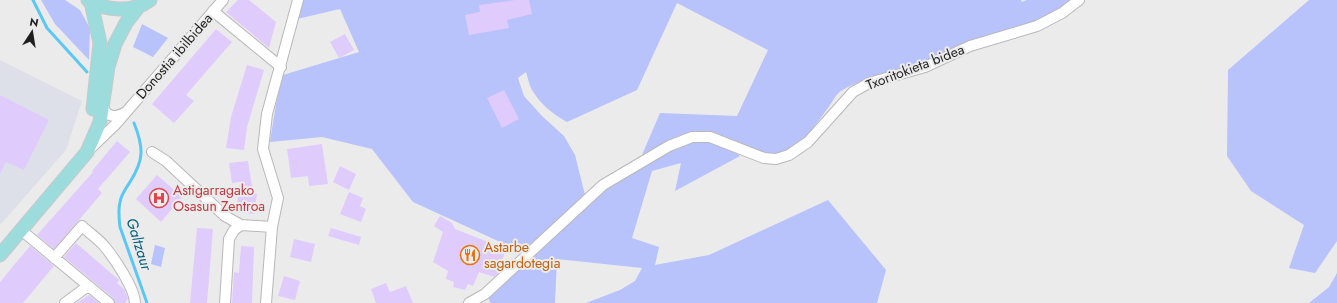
<svg xmlns="http://www.w3.org/2000/svg" width="1337" height="303" font-family="Jost,sans-serif">
<rect width="100%" height="100%" fill="#ebebec"/>
<!-- built -->
<path fill="#dee0e9" d="M0,60l82,41 -16,49 -66,75z"/>
<!-- green -->
<path fill="#b8c2fb" d="M41,0h24l15,10 10,18 -1,32 -34,-36z
M302,0h719l1,2 5,-2h44c-26,21 -59,31 -90,42 -19,8 -38,16 -57,22 -25,7 -61,13 -83,27 -5,3 -8,10 -11,14 -12,17 -31,45 -52,50 -25,5 -55,-30 -90,-22 -16,4 -31,14 -46,22l18,-42 77,3 31,-66 -91,-47 -40,87 -70,32c-14,-8 -26,-17 -35,-32 -3,-5 -4,-12 -6,-18l-8,6 6,18 18,20 22,20 11,19 10,40 -63,57 -109,-50 -41,-53 -50,-12 -52,5 6,-38 7,-29 76,-23 -19,-43 -43,10z
M1309,0h28v241l-22,32 -26,-5 15,-43 -53,-34 -24,-35 1,-86z
M142,24l26,14 -15,19 -20,-10z
M693,140c19,0 32,4 47,16l-65,35 6,-28 -29,8 -20,67 27,9 -4,18 54,-10 119,-55 58,70 -9,33h-291l34,-13 15,-9 7,-13 -85,-9 -2,44h-65l-2,-8 117,-109 64,-36z
M155,245l10,3 -4,19 -10,-3z
M1337,273v30h-28l20,-16z"/>
<g fill="none" stroke-linecap="round" stroke-linejoin="round">
<!-- stream -->
<path stroke="#5bc8f3" stroke-width="3" d="M33,0l14,28 40,44
M134,123c10,25 10,37 -4,59 -4,6 -9,13 -10,20 -2,8 -1,17 0,25l27,76"/>
</g>
<!-- building -->
<path fill="#e0cbfd" d="M238,0h11l27,22 -7,26 -43,-36z
M515,0h14l3,14 -25,6 2,8 -40,7 -4,-20 15,-3 -1,-7z
M216,29l16,13 -46,53 8,6 -20,22 -22,-19z
M345,34l9,16 -15,8 -9,-16z
M247,65l17,5 -17,57 -3,23 -18,-2 5,-31z
M504,90l15,29 -17,9 -15,-30z
M0,95l49,25 -25,50 -18,-8 -6,12z
M117,141l13,11 -32,37 4,4 -48,56 -17,-14 56,-63 -1,-1z
M322,144l6,40 -19,2 -1,-10 -17,2 -4,-29z
M248,161l5,32 4,1 -3,20 -18,-2 4,-30 -8,1 -3,-20z
M340,166l16,8 -7,16 -16,-8z
M157,175l25,22 -21,25 -25,-23z
M349,192l14,6 -3,8 6,3 -5,13 -21,-8z
M440,216l12,7 3,6 51,20 -8,24 -4,4 -15,-5 -6,14 -5,-2 -3,6 -12,-3 1,-5 -8,-3 2,-8 -15,-9 10,-30 -9,-6z
M197,228l16,1 -6,74h-17z
M331,228l30,9 -2,8 -31,-9z
M294,239l21,5 -4,18 -21,-5z
M76,243l43,37 -2,3 7,6 4,10 -3,4h-10l-2,-5 -49,-41z
M30,246l24,20 -31,37h-23v-21z
M241,246l13,1 -2,56h-20l2,-31 5,1z
M284,276l16,5 -5,19 -17,-4z
M386,283l4,9 16,-6 7,17h-37l-5,-14z
M89,295l10,8h-22z"/>
<g fill="none" stroke-linecap="round" stroke-linejoin="round">
<defs>
<path id="minor" d="M213,11l68,56
M103,105c2,13 13,13 23,7
M90,149l25,-24 108,-125
M152,152l14,9 59,55 16,9
M21,230l88,73
M54,258l28,-32c7,7 17,13 23,21 10,12 30,42 30,56
M65,303l23,-17
M225,303l4,-64 5,-9 7,-5 31,2
M266,303l6,-76 6,-29 -15,-49 4,-35 31,-114
M469,303l16,-9 118,-109 66,-39 23,-9h18l54,21 12,1 13,-4 19,-13 45,-50 16,-9 56,-16 45,-21 67,-20 25,-13 17,-13"/>
<path id="major" d="M88,0c18,11 45,13 62,0
M91,2l9,41 -7,66
M0,255l87,-103 13,-30 8,-55 7,-23 11,-21 14,-18"/>
</defs>
<!-- minor casing -->
<use href="#minor" stroke="#b8b8b9" stroke-width="12"/>
<!-- major casing -->
<use href="#major" stroke="#c9c9c9" stroke-width="15"/>
<!-- minor -->
<use href="#minor" stroke="#fff" stroke-width="10"/>
<!-- major -->
<use href="#major" stroke="#9ddcdd" stroke-width="13"/>
</g>
<!-- icons -->
<defs>
<symbol id="hospital-ring" viewBox="-11 -11 22 22"><circle r="9.5" fill="#ebebec" stroke="#e0444e" stroke-width="1.5"/><path d="M-5-5h3v3.5h4V-5h3V5h-3V1.5h-4V5h-3Z" fill="#e0444e"/></symbol>
<symbol id="restaurant-ring" viewBox="-11 -11 22 22"><circle r="9.5" fill="#ebebec" stroke="#e8710a" stroke-width="1.5"/><path d="M-5-6h1v4h1v-4h1v4h1v-4h1v5L-1.5 .5V6h-2V.5L-5-1ZM5-6V6H3V1.5H1.5Q1.5-4 5-6Z" fill="#e8710a"/></symbol>
</defs>
<g fill-rule="evenodd">
<use href="#hospital-ring" x="148" y="187" width="22" height="22"/>
<use href="#restaurant-ring" x="459" y="244" width="22" height="22"/>
</g>
<g text-anchor="middle" dominant-baseline="central" stroke-width="4" stroke-linejoin="round" paint-order="stroke">
<!-- street labels -->
<g font-size="14" fill="#1f1f20" stroke="#ebebec">
<text transform="translate(174 56) rotate(-49)">Donostia ibilbidea</text>
<text transform="translate(915 67) rotate(-21)">Txoritokieta bidea</text>
</g>
<!-- health labels -->
<g font-size="14" fill="#be3a42" stroke="#ebebec" text-anchor="start">
<text x="173" y="190">Astigarragako<tspan x="173" dy="16">Osasun Zentroa</tspan></text>
</g>
<!-- food labels -->
<g font-size="14" fill="#c56008" stroke="#ebebec" text-anchor="start">
<text x="484" y="247">Astarbe<tspan x="484" dy="16">sagardotegia</tspan></text>
</g>
<!-- water labels -->
<g font-size="15" font-style="italic" fill="#005f7c" stroke="#ebebec">
<text transform="translate(139 244) rotate(73)">Galtzaur</text>
</g>
</g>
<!-- north arrow -->
<g transform="translate(32 32) rotate(12)" stroke="#ebebec" stroke-width="3" paint-order="stroke">
<path d="M0-3L7 15L0 10L-7 15Z" fill="#1f1f20"/>
<text y="-6" font-size="11" font-weight="bold" text-anchor="middle" fill="#1f1f20">N</text>
</g>
</svg>
